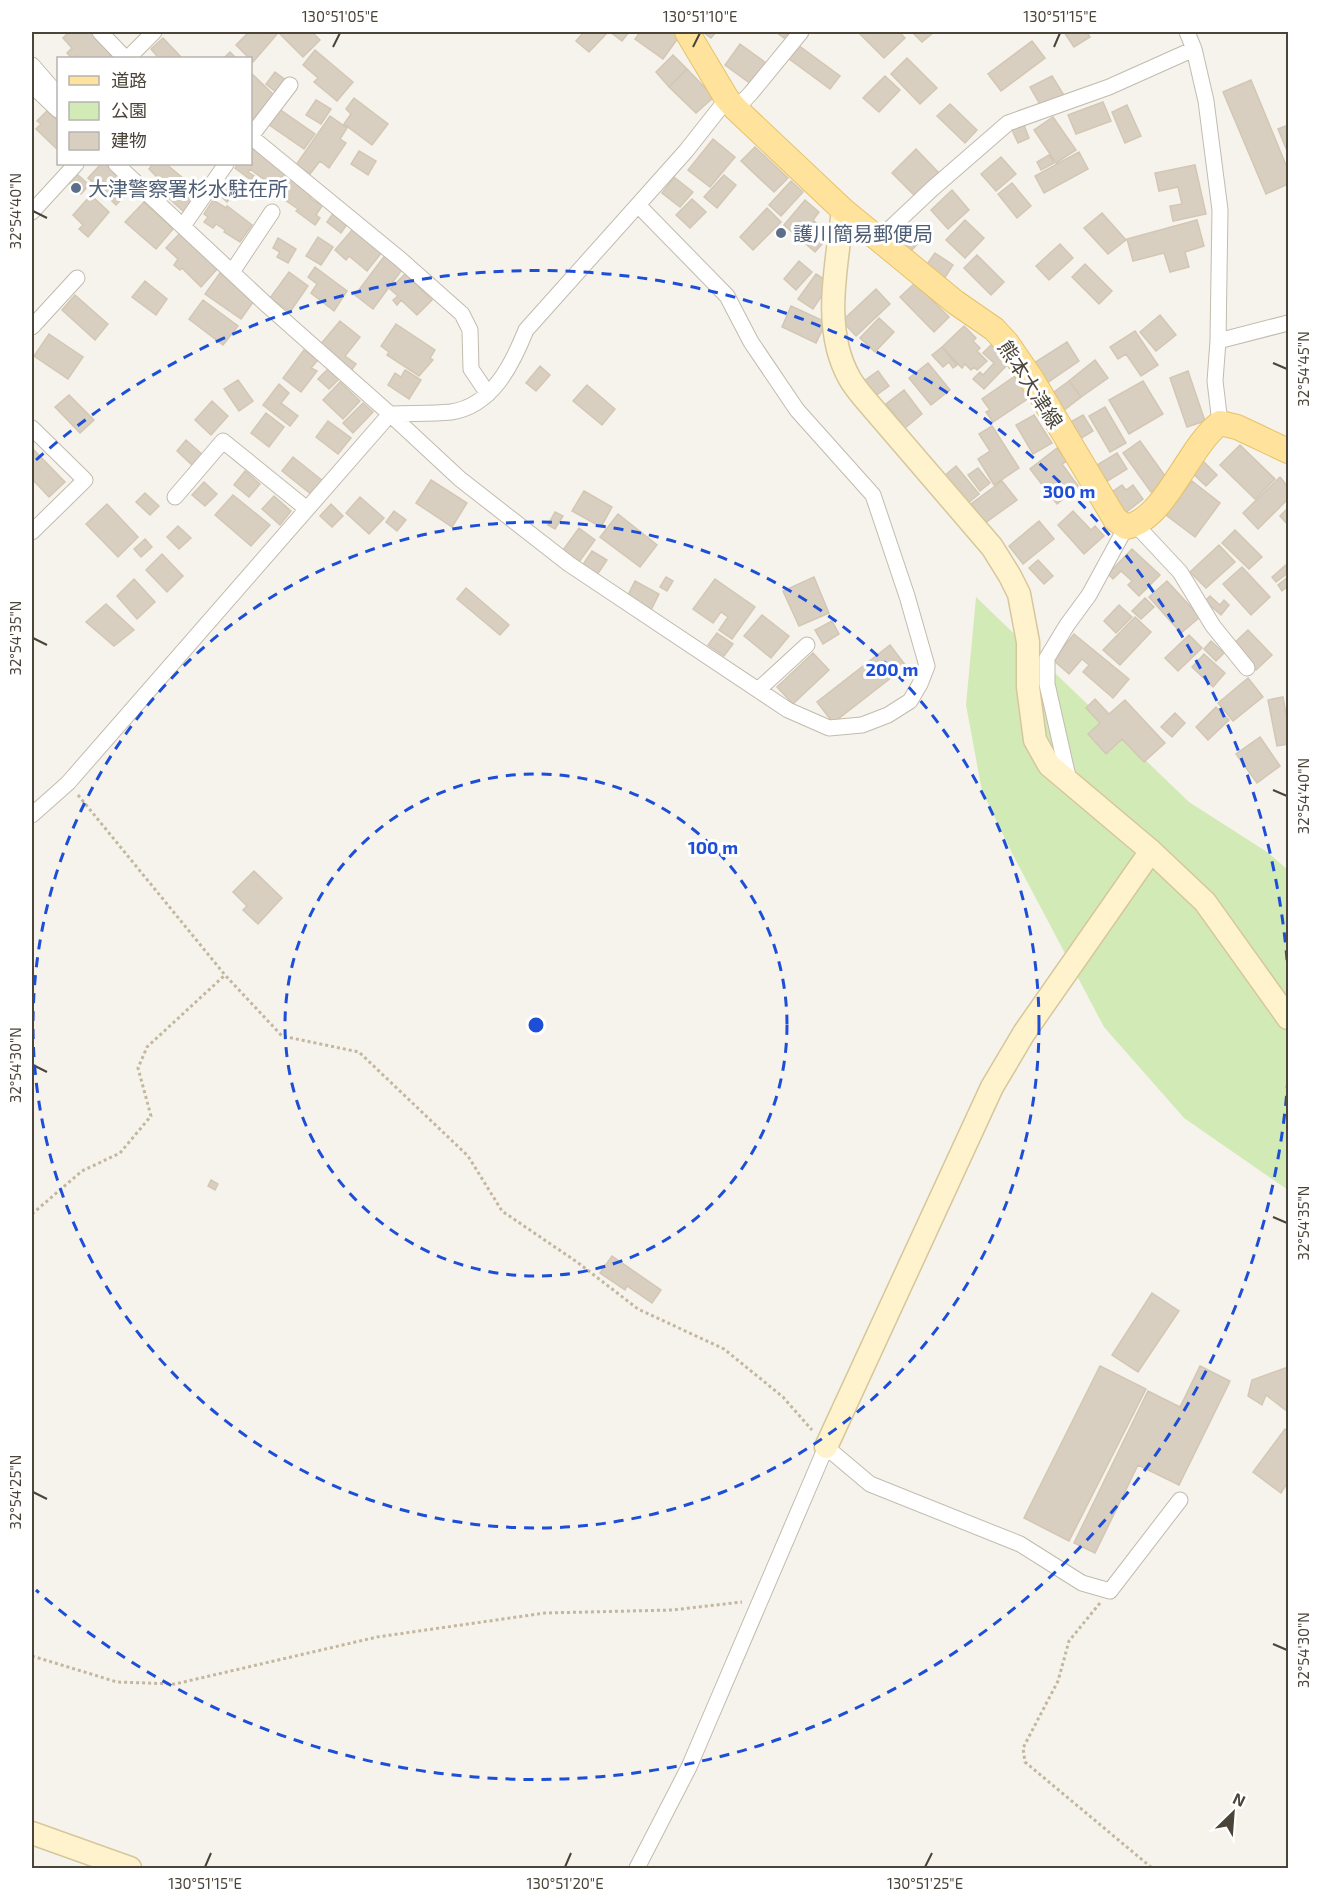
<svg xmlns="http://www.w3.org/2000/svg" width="1320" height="1900" font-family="'Exo 2','Noto Sans JP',sans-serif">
<rect width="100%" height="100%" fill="#f6f3ec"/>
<!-- green -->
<path fill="#d2eab5" d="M976,597l213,205 78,50 21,18v320l-104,-72 -80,-91 -90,-170 -32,-66 -16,-86z"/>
<!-- building -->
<path fill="#d8cfc1" stroke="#d3c7b4" stroke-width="1.5" d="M69,32h23l20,21 -3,5h-30l-2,-2 -5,2 -5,-5 5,-5 -9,-10z
M249,32h27l2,1 -25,29 -17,-17z
M278,32h34l8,8 -17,17z
M584,32h24l-19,20 -13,-11z
M610,32h19l-7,9z
M640,32h37l4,2 -18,25 -28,-20z
M703,32h13l-5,6z
M776,32h13l-5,6z
M858,32h41l6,6 -21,20z
M912,32h22l-12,10z
M1064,32h23l3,5 -16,10z
M163,38l19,20h-27l2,-2 -6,-7z
M1032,41l13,17 -44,33 -13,-17z
M740,44l26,19 -15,21 -26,-19z
M798,45l42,31 -10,13 -42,-31z
M315,50l38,32 -16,19 -23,-19 4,-4 -15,-13z
M230,52l6,6h-12z
M673,55l14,14 -18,18 -13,-15z
M907,58l30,30 -17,16 -29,-30z
M687,69l27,28 -18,16 -27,-26z
M250,72l24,23 -21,24 -3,-2z
M275,72l12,9 -10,12 -11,-9z
M885,76l15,14 -21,22 -16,-14z
M1052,76l13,21 -23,11 -12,-21z
M1251,80l37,90v14l-22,10 -43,-102z
M354,98l34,26 -16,21 -28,-21 7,-10 -5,-5z
M316,100l15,9 -10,15 -15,-9z
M1103,102l8,19 -35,13 -8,-19z
M950,104l27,26 -12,13 -28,-27z
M1127,105l14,31 -16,7 -13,-31z
M275,106l40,28 -11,15 -39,-27z
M47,111l11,10v29l-22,-21 5,-5 -4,-3z
M330,116l17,12 -7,11 6,4 -17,25 -9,-7 -10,13 -14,-9z
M1053,117l23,33 -20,13 -22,-33z
M1024,125l5,13 -11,5 -6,-13z
M1288,125v28l-10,-24z
M713,139l22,18 -25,30 -22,-17z
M250,146l36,26 -8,11 3,2 -6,8 -11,-10 2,-2 -16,-12 -2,3 6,4 -3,4 -16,-12 3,-4h12z
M755,147l33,31 -14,14 -33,-31z
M916,149l24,25 -24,23 -24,-24z
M359,151l17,10 -8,14 -17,-11z
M1079,152l9,17 -44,24 -9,-17z
M1049,155l5,8 -13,7 -4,-8z
M1001,157l15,17 -20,17 -15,-17z
M101,164h4l27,24 -16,17 -28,-27z
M153,164h13l35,29 -17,19 -31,-28 5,-6 -9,-9z
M1195,165l11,49 -33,7 -3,-15 12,-2 -4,-17 -19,4 -4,-18z
M77,174l12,11 -8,9 -12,-11z
M724,175l12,10 -19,23 -13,-11z
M289,176l25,17 -4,5 12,8 -6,9 4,3 -5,7 -19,-14 2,-2 -13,-9 3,-5 -8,-6z
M674,177l19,15 -13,15 -18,-14z
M223,180l13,11 -9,11 -12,-11z
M791,181l12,11 -22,24 -12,-11z
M1012,183l19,23 -14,12 -19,-24z
M952,190l17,20 -21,19 -17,-19z
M91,195l18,17 -21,25 -9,-8 4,-4 -10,-10z
M692,199l14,13 -16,16 -14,-13z
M213,200l13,8 1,-2 25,19 -12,17 -16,-10 1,-2 -9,-6 -3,4 -9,-6 4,-5 -4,-3z
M805,200l14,12 -6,8 17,15 -15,17 -31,-27z
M144,202l29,27 -17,20 -31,-27z
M767,208l14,14 -28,28 -13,-13z
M334,212l14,11 -7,10 -14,-11z
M1102,213l24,27 -18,14 -24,-26z
M965,220l19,18 -19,20 -19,-18z
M1197,220l7,26 -19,6 4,15 -19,5 -6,-19 -31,8 -6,-22z
M906,222l17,16 -12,13 -17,-16z
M353,229l29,23 -15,19 -18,-15 -3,4 -11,-10z
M182,231l36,37 -17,19 -19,-19 -2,2 -6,-5 4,-6 -12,-11z
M318,237l15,10 -12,18 -15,-9z
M278,238l18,11 -8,14 -11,-6 3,-5 -7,-4z
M1060,244l13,14 -24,22 -13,-14z
M935,253l18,12 -9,14 -19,-12z
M386,254l18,13 -31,42 -18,-14z
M977,255l27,27 -13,13 -27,-27z
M799,261l13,11 -16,18 -12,-11z
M1085,264l27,27 -13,13 -27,-27z
M315,267l32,24 -13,20 -23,-18 6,-9 -9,-7z
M289,272l19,14 -18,26 -20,-14z
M220,273l36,25 -15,21 -36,-25z
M405,274l9,7 4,-4 5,4 -5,5 14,14 -15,15 -16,-15 -4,5 -4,-5 5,-4 -8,-7z
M816,274l14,9 -17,26 -15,-10z
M145,281l22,18 -11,16 -24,-18z
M915,283l34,34 -15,15 -34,-35z
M876,289l14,15 -34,32 -14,-15z
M75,295l33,29 -13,16 -33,-30z
M203,300l35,26 -15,19 -34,-26z
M791,306l35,16 -10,21 -34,-16z
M1160,315l16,20 -20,16 -16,-19z
M879,318l15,14 -19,20 -15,-14z
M340,321l20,16 -15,19 11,8 -5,7 -31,-26z
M396,324l39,26 -5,8 3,2 -14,16 -32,-21 2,-3 -8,-6z
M964,326l12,12 -3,3 7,7 -3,3 10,10 -10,9 -3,-3 -3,3 -6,-6 -3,4 -20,-21z
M1135,331l23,34 -17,11 -15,-22 -8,5 -8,-12z
M49,334l34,23 -15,22 -34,-23z
M1067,342l12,19 -32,22 -13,-20z
M992,344l18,18 -26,27 -11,-10 7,-7 3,3 11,-12 -11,-10z
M942,347l15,18 -4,3 -4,-6 -6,5 -11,-12z
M304,350l14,10 -7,8 6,3 -16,21 -18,-14z
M1095,360l13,18 -27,19 -12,-16z
M928,363l22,27 -19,15 -22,-27z
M331,366l11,10 -13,13 -11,-10z
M540,366l10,9 -14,16 -10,-8z
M405,370l16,10 -12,19 -21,-14 7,-12 6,4z
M878,371l11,15 -14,10 -11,-15z
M1188,371l17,50 -18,6 -17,-49z
M1015,376l14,22 -36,24 -7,-10 4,-2 -8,-11z
M238,380l15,21 -14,10 -15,-22z
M1069,381l12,16 -18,14 -13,-16z
M1143,381l20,33 -34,20 -20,-34z
M340,382l20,19 -17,18 -20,-19z
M279,384l10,9 -8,10 17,13 -8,10 -27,-21z
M587,385l28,24 -13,16 -29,-24z
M904,390l18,24 -17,14 -19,-24z
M69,395l25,25 -14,13 -25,-26z
M212,401l16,15 -17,19 -16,-15z
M363,403l10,9 -20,21 -10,-10z
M1105,407l21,36 -16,9 -21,-36z
M266,413l18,14 -15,20 -18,-14z
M1034,415l18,28 -19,11 -17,-29z
M1083,415l10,16 -18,11 -10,-17z
M328,421l23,17 -13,16 -22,-17z
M992,426l27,42 -25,17 -16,-26 12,-8 -11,-17z
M186,440l17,15 -10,11 -16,-15z
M1140,441l28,39 -17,12 -28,-39z
M1240,445l35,34 -20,20 -35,-34z
M32,448l33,34 -16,15 -17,-18z
M1057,448l10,13 -5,3 17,23 -22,17 -27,-35z
M1117,453l10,16 -26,16 -9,-17z
M293,457l30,24 -11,14 -30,-24z
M1202,460l15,15 -11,11 -15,-14z
M956,466l23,28 -12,10 -23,-28z
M978,468l12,15 -10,8 -12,-16z
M245,471l15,13 -11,13 -15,-12z
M1280,477l8,10v12l-30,30 -15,-16z
M431,480l36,23 -15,24 -36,-24z
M1002,481l15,19 -32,23 -14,-19z
M1192,481l28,22 -25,34 -29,-22z
M204,482l13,12 -12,12 -13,-11z
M1122,485l4,5 7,-5 10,14 -19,15 -15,-20z
M584,491l28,16 -11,20 -29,-16z
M145,493l14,13 -9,9 -14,-13z
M233,495l37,30 -19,21 -36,-31z
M274,496l17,15 -11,14 -18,-16z
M360,497l24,21 -15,16 -23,-21z
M107,504l31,33 -20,20 -32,-33z
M331,504l12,12 -11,11 -12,-11z
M1288,508v17l-8,-9z
M394,511l12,9 -9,11 -11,-9z
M1073,511l18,19 4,-4 9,10 -20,18 -26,-29z
M555,512l8,4 -8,13 -7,-4z
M618,514l39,31 -17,22 -40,-30z
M1039,521l15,18 -31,25 -14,-18z
M178,526l13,12 -12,11 -12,-12z
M579,528l16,12 -16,22 -16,-12z
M1235,530l27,27 -13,12 -27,-26z
M145,539l7,8 -11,10 -7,-8z
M1219,545l16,17 -29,26 -16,-16z
M1132,549l28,26 -21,21 -11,-11 4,-4 -11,-10 -8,8 -5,-5z
M592,551l15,9 -10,15 -15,-9z
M162,554l21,22 -16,16 -21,-22z
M1038,560l15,16 -9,8 -15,-16z
M1287,564l1,9 -12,9 -4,-5z
M1242,567l28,30 -19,18 -28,-31z
M666,577l7,4 -6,10 -7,-4z
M814,577l15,36 -30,13 -16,-35z
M1288,577v9l-6,5 -4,-6z
M134,579l21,23 -18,17 -20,-23z
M715,579l40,28 -23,32 -13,-9 9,-13 -7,-5 -8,11 -20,-14z
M635,581l24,13 -8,16 -24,-13z
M1167,581l33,36 -19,16 -32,-36z
M466,588l43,37 -9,10 -43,-36z
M1210,596l10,9 4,-5 5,5 -8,10 -16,-14z
M1145,598l9,9 -13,12 -9,-8z
M106,604l28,26 -20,16 -28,-24z
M1119,605l13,12 -16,16 -12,-12z
M762,615l27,21 -18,22 -27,-22z
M1135,617l16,15 -31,33 -17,-15z
M832,621l7,13 -16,10 -8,-14z
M1248,630l24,25 -16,15 -24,-25z
M717,633l16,11 -9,12 -16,-11z
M1074,634l55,45 -16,19 -30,-26 6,-7 -7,-6 -13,15 -16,-14z
M1189,635l13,13 -24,23 -13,-13z
M1211,641l13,12 -8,8 -12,-12z
M890,645l16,21 -73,57 -16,-21z
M813,653l16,17 -36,34 -16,-17z
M1204,654l21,19 -12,14 -21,-20z
M1248,678l15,19 -30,24 -15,-18z
M1283,697l5,28v19l-11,2 -9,-46z
M1095,699l14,15 16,-14 40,43 -21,19 -22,-23 -16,15 -18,-20 12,-11 -14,-15z
M1216,707l13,13 -21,20 -12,-13z
M1175,713l10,10 -13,14 -11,-10z
M1260,737l20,29 -23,17 -21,-29z
M254,871l28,27 -24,26 -15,-14 4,-4 -14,-14z
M211,1180l7,4 -3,6 -7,-4z
M612,1256l49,34 -9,13 -25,-17 -2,4 -25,-17z
M1152,1293l27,18 -41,61 -26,-17z
M1100,1366l46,23 -77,152 -45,-23z
M1200,1366l30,15 -51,104 -41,-20 -43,88 -21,-10 74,-152 32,16z
M1288,1367v45l-22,-17 -4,10 -14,-9 4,-16z
M1285,1429l3,2v51l-7,11 -28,-21z"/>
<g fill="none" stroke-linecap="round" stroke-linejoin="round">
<defs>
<path id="street" d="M100,32l25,26
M1187,32l7,17 12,52 14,109 -2,131 -3,40 5,42
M128,58l26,-26
M32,65l26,30
M32,85l26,25
M736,109l15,-16 50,-61
M250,136l150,123 62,55 8,16 1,39 17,25
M251,136l39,-51
M116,164l152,142 122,108 70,65 109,85 219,146 41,18 33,-3 26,-10 22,-14 10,-17 7,-18 -20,-70 -34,-101 -76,-85 -46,-68 -24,-46 -89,-91
M32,212l44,-48
M183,226l43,-62
M879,239l53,-50 76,-66 101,-36 85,-38
M232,272l40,-60
M32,327l45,-49
M1218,341l70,-18
M32,428l53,52 -53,52
M175,497l48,-56 84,68
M1136,525l44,47 33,54 34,42
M758,690l49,-45
M1069,781l-22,-97v-26l20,-33 22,-30 37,-68
M32,815l36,-32 322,-369c20,-1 41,0 61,-2 41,-6 61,-47 75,-82l160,-179 41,-52
M637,1868l52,-101 137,-320 44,37 150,60 62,39 28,8 70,-91"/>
<path id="secondary" d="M843,210c-6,55 -22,119 7,169 4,7 9,13 14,19l128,149 18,29 9,18 9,48v45l7,53 14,25 102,86 54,51 83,116
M826,1447l166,-360 32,-54 127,-182
M32,1833l98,35"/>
<path id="primary" d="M687,32l40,67 9,10 107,101 112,92 39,27 13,14 24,35 84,141 11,8c40,-8 61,-79 94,-104l17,4 51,24"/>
</defs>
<!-- street casing -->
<use href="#street" stroke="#c2bbae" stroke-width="17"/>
<!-- secondary casing -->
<use href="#secondary" stroke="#d6c79b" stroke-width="25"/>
<!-- primary casing -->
<use href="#primary" stroke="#e6c16a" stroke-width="26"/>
<!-- path -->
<path stroke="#c4b79f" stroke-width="3" stroke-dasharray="3 3" stroke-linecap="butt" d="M78,795l147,180 57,61 77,16 109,104 34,55 75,51 61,47 86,40 59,48 29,33
M32,1214l50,-43 38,-18 31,-37 -13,-48 9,-21 78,-72
M1100,1603l-31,38 -11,40 -35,67 2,14 127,106
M32,1656l85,26 58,2 202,-47 168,-24 127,-3 70,-8"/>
<!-- street -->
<use href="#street" stroke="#fff" stroke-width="15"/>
<!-- secondary -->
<use href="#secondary" stroke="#fff3cd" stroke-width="22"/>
<!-- primary -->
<use href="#primary" stroke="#ffe39c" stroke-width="24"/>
</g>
<!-- ticks -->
<path fill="none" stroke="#4b4439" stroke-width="2" d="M333,47l7,-14M693,47l7,-14M1054,47l6,-14M33,211l14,7M1273,363l14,6M33,638l14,7M1273,790l14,6M33,1065l14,7M1273,1217l14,6M33,1492l14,7M1273,1644l14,6M205,1867l6,-14M565,1867l6,-14M925,1867l7,-14"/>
<!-- distance rings -->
<g fill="none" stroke="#1d4ed8" stroke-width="3" stroke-dasharray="10 8">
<circle cx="536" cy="1025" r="251"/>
<circle cx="536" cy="1025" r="503"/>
<path d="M1288 1078A754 754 0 0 1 36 1590M36 460A754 754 0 0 1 1288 972"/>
</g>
<!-- markers -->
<g fill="#5c6f8a" stroke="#fff" stroke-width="2">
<circle cx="76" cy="188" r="6"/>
<circle cx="781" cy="233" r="6"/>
</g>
<g text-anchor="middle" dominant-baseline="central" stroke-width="6" stroke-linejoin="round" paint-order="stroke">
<!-- service labels -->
<g font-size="20" fill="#4e5e75" stroke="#fff" text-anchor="start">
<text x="88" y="188">大津警察署杉水駐在所</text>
<text x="793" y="233">護川簡易郵便局</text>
</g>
<!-- street labels -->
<g font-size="20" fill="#4b4439" stroke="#fff">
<text transform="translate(1031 384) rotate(57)">熊本大津線</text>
</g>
</g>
<circle cx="536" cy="1025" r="9" fill="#1d4ed8" stroke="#fff" stroke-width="3"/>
<g font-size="18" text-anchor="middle" font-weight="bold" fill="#1d4ed8" stroke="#fff" stroke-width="6" stroke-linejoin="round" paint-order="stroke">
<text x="1069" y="498">300 m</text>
<text x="892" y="676">200 m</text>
<text x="713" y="854">100 m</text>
</g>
<!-- border -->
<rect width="1320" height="1900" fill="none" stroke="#ffffff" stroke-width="66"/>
<!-- legend -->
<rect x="57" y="57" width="195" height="108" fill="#ffffff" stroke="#b7b4b0" stroke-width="1.5"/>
<rect x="69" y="76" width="30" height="9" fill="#ffe39c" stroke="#b7b4b0" stroke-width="1.5"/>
<text x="111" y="87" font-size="18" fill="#4b4439">道路</text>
<rect x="69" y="102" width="30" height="18" fill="#d2eab5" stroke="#b7b4b0" stroke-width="1.5"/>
<text x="111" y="117" font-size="18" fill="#4b4439">公園</text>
<rect x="69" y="132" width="30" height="18" fill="#d8cfc1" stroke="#b7b4b0" stroke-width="1.5"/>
<text x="111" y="147" font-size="18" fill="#4b4439">建物</text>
<!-- north arrow -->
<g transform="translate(1233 1813) rotate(25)" stroke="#ffffff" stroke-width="4.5" paint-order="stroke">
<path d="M0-4.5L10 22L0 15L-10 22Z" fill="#4b4439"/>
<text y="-9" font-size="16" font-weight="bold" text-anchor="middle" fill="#4b4439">N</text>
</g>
<rect x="33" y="33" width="1254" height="1834" fill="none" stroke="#4b4439" stroke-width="2"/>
<g font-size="15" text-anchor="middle" fill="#4b4439">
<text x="340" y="22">130°51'05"E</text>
<text x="700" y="22">130°51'10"E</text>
<text x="1060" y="22">130°51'15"E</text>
<text transform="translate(16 211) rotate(-90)" y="5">32°54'40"N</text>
<text transform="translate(1304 369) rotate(-90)" y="5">32°54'45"N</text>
<text transform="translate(16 638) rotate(-90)" y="5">32°54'35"N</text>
<text transform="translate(1304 796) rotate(-90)" y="5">32°54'40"N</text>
<text transform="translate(16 1065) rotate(-90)" y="5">32°54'30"N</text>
<text transform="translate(1304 1223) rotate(-90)" y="5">32°54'35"N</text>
<text transform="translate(16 1492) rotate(-90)" y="5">32°54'25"N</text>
<text transform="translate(1304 1650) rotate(-90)" y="5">32°54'30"N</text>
<text x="205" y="1889">130°51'15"E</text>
<text x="565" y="1889">130°51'20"E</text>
<text x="925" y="1889">130°51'25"E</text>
</g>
</svg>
